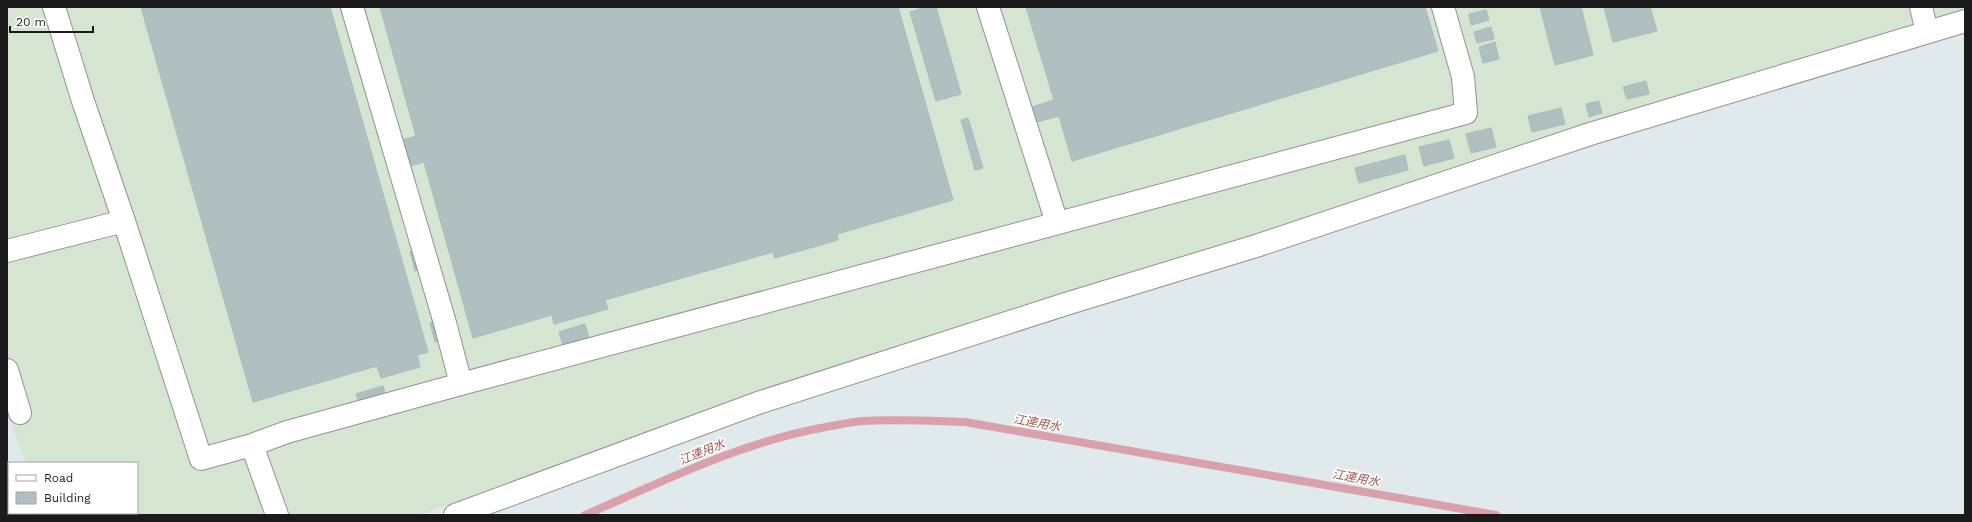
<svg xmlns="http://www.w3.org/2000/svg" width="1972" height="522" font-family="'Work Sans','Noto Sans JP',sans-serif">
<rect width="100%" height="100%" fill="#e0e9ec"/>
<!-- industrial -->
<path fill="#d6e5d2" d="M7,7h1958v5l-1057,331 -489,172h-374l-1,-2h93v-50h-111l-19,-50z"/>
<g fill="none" stroke-linecap="round" stroke-linejoin="round">
<!-- stream -->
<path stroke="#d9a1ab" stroke-width="8" d="M585,515c79,-34 156,-73 241,-88 12,-2 24,-5 36,-6 34,-2 69,0 103,1l531,93"/>
</g>
<!-- building -->
<path fill="#b0c0c0" stroke="#a3bcbd" d="M141,7h189l98,345 -11,3 3,12 -39,11 -4,-12 -124,36z
M380,7h518l55,193 -116,34 1,6 -63,18 -2,-6 -168,48 3,9 -54,15 -2,-9 -79,23 -49,-176 -32,9 -8,-26 32,-9z
M927,7h9l25,87 -25,7 -26,-89z
M1026,7h399l13,44 -366,110 -13,-45 -33,9 -4,-15 32,-10z
M1540,7h41l12,48 -38,10z
M1604,7h46l7,24 -44,11z
M1486,10l3,10 -18,5 -2,-11z
M1491,27l3,12 -17,4 -3,-11z
M1495,42l4,17 -16,4 -4,-16z
M1646,81l3,13 -22,5 -4,-12z
M1599,101l3,12 -13,4 -3,-13z
M1561,108l4,16 -33,8 -4,-16z
M968,118l15,50 -8,2 -14,-50z
M1491,128l5,19 -25,6 -5,-19z
M1449,140l5,18 -30,8 -5,-19z
M1405,155l3,15 -49,13 -4,-15z
M422,249l5,19 -12,3 -5,-19z
M442,319l6,20 -13,3 -5,-19z
M585,324l5,18 -26,7 -5,-17z
M383,386l5,17 -27,7 -5,-16z"/>
<g fill="none" stroke-linecap="round" stroke-linejoin="round">
<defs>
<path id="minor" d="M54,7l29,94 41,120 77,238 51,-14 35,-13 174,-48 1005,-271 -3,-36 -20,-70
M352,7l93,316 16,61
M988,7l69,216
M1921,7l6,25
M7,251l117,-30
M7,370l13,43
M252,445l25,70
M455,515l303,-112 311,-100 187,-57 334,-112 375,-113"/>
</defs>
<!-- minor casing -->
<use href="#minor" stroke="#929292" stroke-width="24"/>
<!-- minor -->
<use href="#minor" stroke="#fff" stroke-width="22"/>
</g>
<g text-anchor="middle" dominant-baseline="central" stroke-width="3.5" stroke-linejoin="round" paint-order="stroke">
<!-- water labels -->
<g font-size="12" font-style="italic" fill="#a6544c" stroke="#fff">
<text transform="translate(1037 423) rotate(10)">江連用水</text>
<text transform="translate(702 452) rotate(-22)">江連用水</text>
<text transform="translate(1356 478) rotate(10)">江連用水</text>
</g>
</g>
<!-- border -->
<rect width="1972" height="522" fill="none" stroke="#1b1b1b" stroke-width="16"/>
<!-- legend -->
<rect x="8" y="462" width="130" height="52" fill="#ffffff" stroke="#a4a4a4"/>
<rect x="16" y="475" width="20" height="6" fill="#ffffff" stroke="#a4a4a4"/>
<text x="44" y="482" font-size="12" fill="#1b1b1b">Road</text>
<rect x="16" y="492" width="20" height="12" fill="#b0c0c0" stroke="#a4a4a4"/>
<text x="44" y="502" font-size="12" fill="#1b1b1b">Building</text>
<!-- scale -->
<path d="M10 26v6h83v-6" fill="none" stroke="#1b1b1b" stroke-width="2"/>
<text x="16" y="26" font-size="12" fill="#1b1b1b" stroke="#ffffff" stroke-width="3" paint-order="stroke">20 m</text>
</svg>
